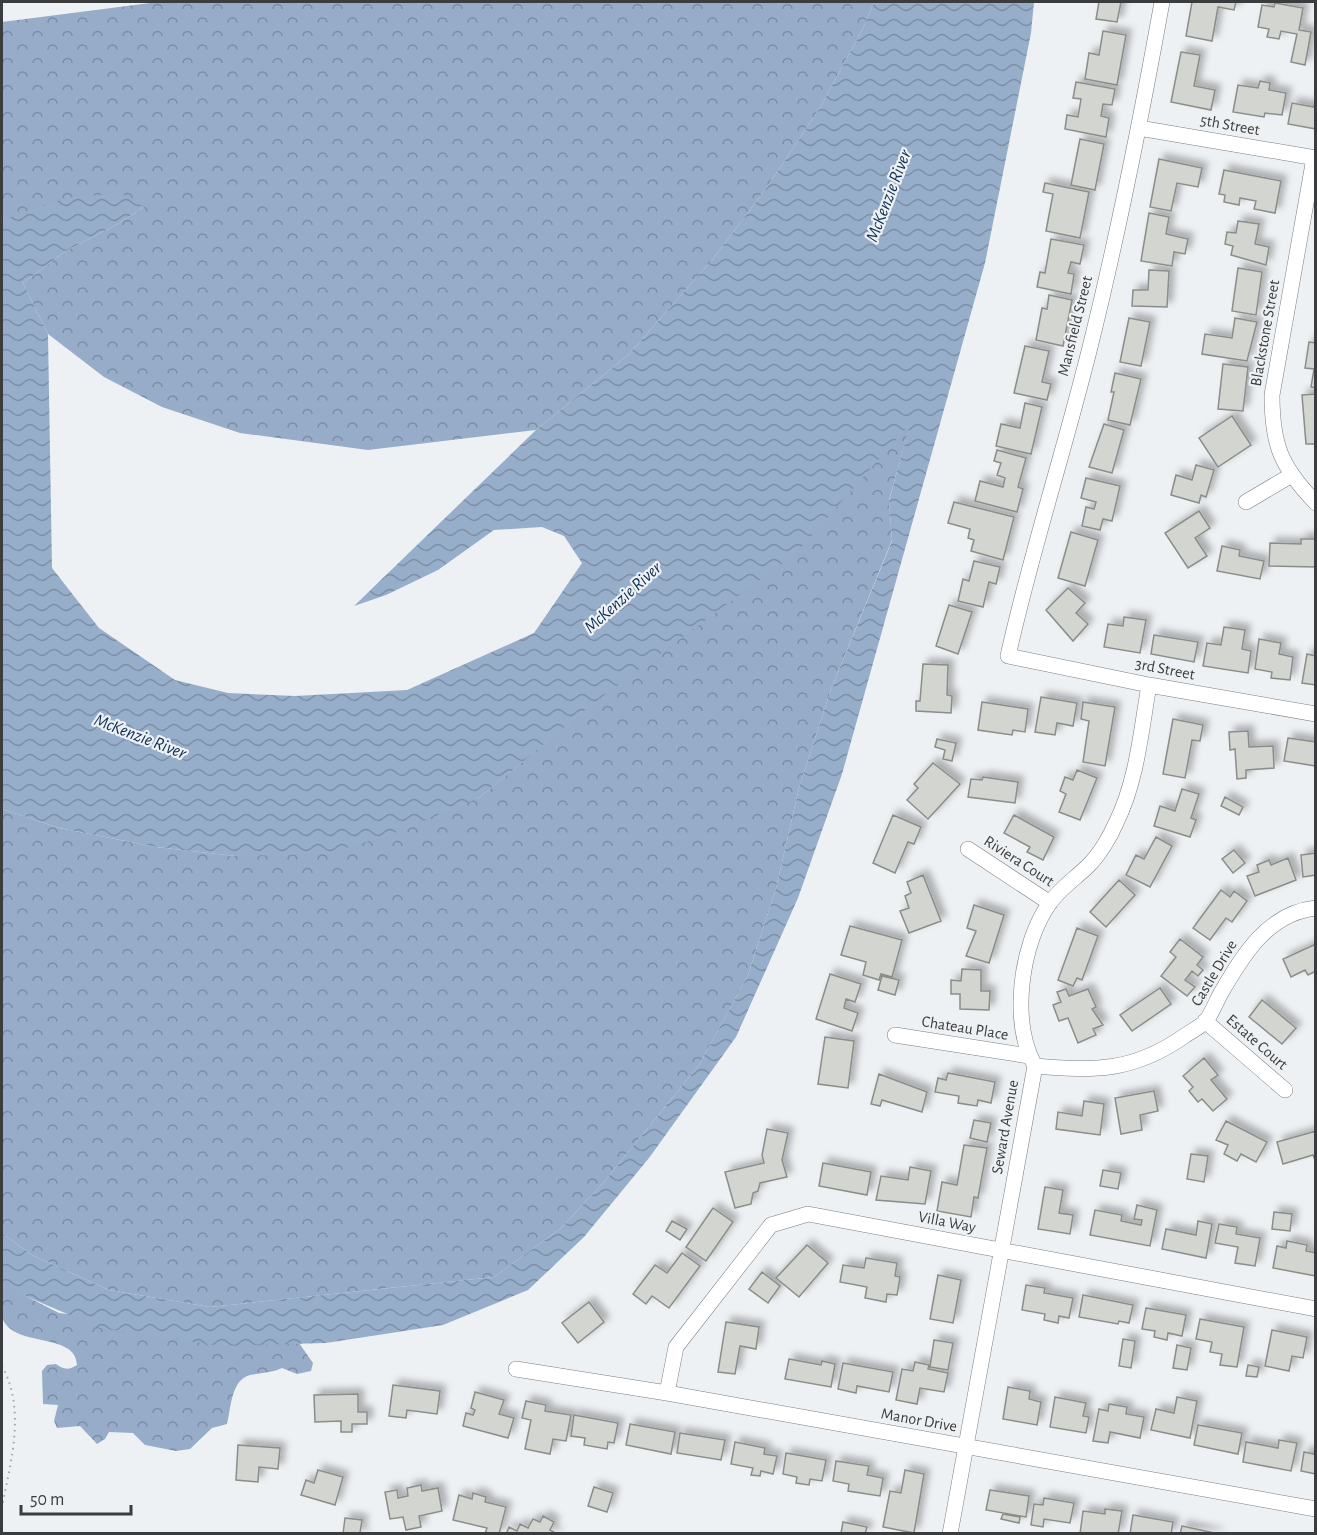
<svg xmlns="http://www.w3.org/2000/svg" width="1317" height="1535" font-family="'Alegreya Sans',sans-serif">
<defs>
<pattern id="forest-crowns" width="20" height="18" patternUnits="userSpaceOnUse" patternTransform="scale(1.5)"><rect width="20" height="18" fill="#96acc9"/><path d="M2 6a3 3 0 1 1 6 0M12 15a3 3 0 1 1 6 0" fill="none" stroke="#7b8da4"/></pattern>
<pattern id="water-waves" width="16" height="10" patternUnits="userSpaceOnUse" patternTransform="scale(1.5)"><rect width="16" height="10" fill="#97aecb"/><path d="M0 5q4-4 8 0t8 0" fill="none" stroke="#7c8fa6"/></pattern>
<filter id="shadow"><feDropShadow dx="5.5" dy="-5.5" stdDeviation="3" flood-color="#0004"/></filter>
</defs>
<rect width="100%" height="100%" fill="#eef1f4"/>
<!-- forest -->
<path fill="url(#forest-crowns)" d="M158,2h716l-11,26 -42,78 -56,84 -53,70 -83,94 -93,76 -168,20 -128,-17 -78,-26 -58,-30 -56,-43 -25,-51 43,-32 52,-27 26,-17 -142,13v-198z
M911,422l-22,78 3,40 -61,149 -32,99 -23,100 -28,87 -49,90 -96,118 -43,46 -66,48 -284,30 -101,-17 -77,-35 -30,-22v-424l57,19 97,19 79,9 244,-58 379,-317z
M2,1284l57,29 240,30 14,20 -2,8 -14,3 -15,-6c-11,5 -21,5 -32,7 -19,5 -19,33 -23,49l-15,4 -22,21 -14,2 -31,-6 -12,-12 -24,-1 -4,7 -8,5 -17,-18 -23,2 -3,-7 4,-16 -15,-1 -1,-33 5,-6 9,-1c8,6 13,6 21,1 -1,-34 -65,-16 -75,-48 -2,-9 0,-24 0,-33z"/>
<!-- water -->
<path fill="url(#water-waves)" d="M874,2h160l-3,31 -46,230 -143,511 -44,124 -62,139 -87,121 -65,79 -56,53 -85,35 -117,18 -104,3 -122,-18 -98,-42v-53l30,22 77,35 101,17 284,-30 66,-48 43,-46 96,-118 49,-90 28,-87 23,-100 32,-99 61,-148 -3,-40 21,-77 -114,129 -205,152 -112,93 -92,38 -62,18 -90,2 -79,-9 -97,-19 -57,-19v-589l64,-22 54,-5 24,14 -26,17 -52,27 -43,32 25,51 4,234 47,60 76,52 53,13 67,3 112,-6 127,-57 48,-70 -18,-27 -22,-9 -48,3 -56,40 -52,25 -32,11 182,-176 93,-76 83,-94 53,-70 56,-84 42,-78z"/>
<!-- building -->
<path fill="#d2d5d0" stroke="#8b8d89" stroke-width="1.5" filter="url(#shadow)" d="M1099,2h22l-4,20 -21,-3z
M1192,2h44l-2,8 -16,-3 -6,34 -26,-5z
M1275,3l28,5 -4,22 12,2 -6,33 -14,-3 6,-28 -16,-3 -2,8 -12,-2 2,-8 -11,-2 4,-22 12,2z
M1103,31l23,4 -9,50 -32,-6 4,-26 10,2z
M1181,52l19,3 -6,31 21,4 -4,20 -40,-8z
M1260,81l10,2 -1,7 17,3 -4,22 -17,-2 -1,4 -31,-5 5,-27 20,3z
M1076,82l39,7 -3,16 -9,-1 -2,12 8,2 -3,19 -41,-8 2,-14 11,2 3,-18 -8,-1z
M1315,97l1,32 -28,-5 4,-21 22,4z
M1080,139l24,5 -9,46 -24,-5z
M1159,159l43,9 -4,19 -21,-4 -6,28 -21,-4z
M1224,170l57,11 -6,32 -21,-4 2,-8 -16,-3 -1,7 -15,-3 1,-7 -6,-1z
M1045,183l44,9 -9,46 -34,-7 7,-37 -10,-2z
M1149,213l20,4 -3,17 22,5 -3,15 -11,-2 -2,14 -31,-5z
M1238,221l21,3 -4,20 14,3 -3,18 -35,-10 2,-9 -8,-2 2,-12 9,1z
M1051,239l33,6 -4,19 -9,-2 -3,11 6,1 -3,20 -34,-7 3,-15 5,1z
M1238,268l24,4 -6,43 -24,-4z
M1149,270l20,1 -2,36 -35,-1 1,-16h15z
M1049,295l23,5 -9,46 -27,-6 6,-32 5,1z
M1129,318l21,4 -9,44 -21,-4z
M1235,318l22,4 -10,39 -45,-7 3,-20 27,4z
M1309,342l7,1v45l-5,-1 3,-18 -9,-1z
M1025,346l24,5 -7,31 9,2 -4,16 -33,-7z
M1223,364l25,3 -5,44 -25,-2z
M1115,373l26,6 -11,46 -22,-5 6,-28h-3z
M1316,394v50h-10l-4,-49z
M1025,403l17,4 -11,47 -35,-8 5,-22 19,4z
M1232,416l19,29 -33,22 -19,-29z
M1104,424l20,6 -12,43 -23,-6z
M997,450l29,8 -8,29 5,2 -6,23 -42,-11 5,-20 23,6 2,-9 -8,-3 4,-12 -7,-2z
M1196,465l18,5 -8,27 -5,-2 -2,8 -28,-8 5,-20 16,5z
M1086,478l34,8 -8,35 -9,-2 -3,11 -18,-4 4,-19 8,2 2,-7 -15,-4z
M954,502l60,15 -11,43 -32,-9 3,-11 -6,-2 2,-9 -22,-6z
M1199,511l11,17 -15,10 12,18 -19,12 -23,-35z
M1071,532l27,8 -13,46 -27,-8z
M1301,539h15v28l-47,-1 1,-23 31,1z
M1222,546l18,4 -1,6 25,5 -4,18 -43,-8z
M974,561l26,6 -4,17 -7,-2 -6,25 -25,-6 5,-22 6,2z
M1068,588l17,15 -9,10 12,11 -15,17 -27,-31z
M949,605l23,7 -14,42 -22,-8z
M1124,617l22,3 -6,33 -36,-6 4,-23 15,2z
M1224,627l21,3 -3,19 9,2 -3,22 -45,-7 4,-23 14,2z
M1154,635l44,7 -4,20 -43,-8z
M1259,639l22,4 -2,11 14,3 -3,23 -19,-2 1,-6 -17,-3z
M1307,654l9,2v29l-14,-2z
M923,664l25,1 -1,30 5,1 -1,17 -35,-2v-10h4z
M1041,697l36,6 -4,23 -16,-3 -2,12 -20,-3z
M982,702l46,7 -3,23 -12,-2 -1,5 -34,-5z
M1083,702l32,5 -10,59 -22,-4 6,-41 -8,-2z
M1173,719l30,6 -3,16 -8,-1 -7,38 -22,-4z
M1248,731l1,16 24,-1 1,22 -28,2v8l-9,1 -2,-30 -5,1 -1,-18z
M1288,738l28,4v24l-32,-5z
M937,739l19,4 -4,18 -9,-2 2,-9 -10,-3z
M933,763l27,21 -32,35 -21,-19 11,-12 -4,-4z
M1077,770l20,8 -17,42 -21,-8 7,-18 -6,-3 5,-14 8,3z
M983,777l35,5 -3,21 -47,-6 3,-18 11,1z
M1182,789l17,5 -8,24 5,2 -6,17 -36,-11 6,-20 15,5z
M1225,797l18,10 -4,8 -18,-9z
M893,815l28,12 -7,17 -6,-2 -13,31 -22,-10z
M1014,815l40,22 -11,23 -16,-8 3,-5 -26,-14z
M1156,837l16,9 -22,41 -24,-12 10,-20 8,4z
M1234,850l11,13 -12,10 -11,-14z
M1316,853v22l-13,2 -2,-22z
M1288,858l8,22 -41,16 -8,-20 12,-4 -2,-7 12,-5 2,5z
M923,875l18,46 -32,12 -9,-22 9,-3 -4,-12 6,-3 -4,-11z
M1119,880l16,15 -29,32 -16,-15z
M1221,890l9,7 4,-6 13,10 -15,21 -6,-4 -16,22 -17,-12z
M974,905l30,10 -15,48 -23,-7 10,-25 -9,-3z
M850,926l52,14 -10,37 -11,-3 -2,6 -16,-5 3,-13 -25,-7z
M1077,928l21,8 -16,44 -5,-2 -4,8 -15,-6z
M1180,939l23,18 -6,8 6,5 -5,6 -6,-5 -7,9 10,7 -8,9 -26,-20 15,-19 -6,-5z
M1316,944v27l-8,4 -3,-5 -14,7 -8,-18z
M962,969l19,1v21h9l-1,19 -29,-1v-15h-9v-14l10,1z
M830,974l31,10 -6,18 -9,-3 -2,9 14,5 -6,18 -36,-12z
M882,976l17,4 -4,15 -17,-5z
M1160,988l11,16 -39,27 -12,-16z
M1066,989l3,7 19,-7 8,18 -4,2 11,16 -10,4 3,6 -18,8 -10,-25 -9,3 -6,-16 8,-3 -4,-10z
M1262,1000l34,28 -14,16 -33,-27z
M825,1037l29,4 -6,47 -30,-4z
M1204,1058l14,17 -7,5 16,19 -14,12 -11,-12 -4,3 -9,-11 4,-4 -10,-11z
M948,1073l47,9 -4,21 -13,-3 -1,6 -19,-3 1,-7 -24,-4 3,-14 8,2z
M879,1074l48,18 -5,20 -40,-12 -2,6 -9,-2z
M1154,1091l4,20 -18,4 2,15 -21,4 -6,-36z
M1084,1101l20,3 -4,31 -44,-6 2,-17 24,4z
M974,1120l17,3 -4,19 -17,-4z
M1226,1121l41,21 -11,20 -15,-8 -4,7 -13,-7 4,-9 -12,-5z
M767,1129l21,4 -6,27 5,17 -27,6 -2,8 -5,2 -2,11 -16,4 -10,-36 39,-9 -2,-8z
M1316,1131v32l-3,-8 -30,9 -6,-22z
M964,1145l23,3 -9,50 -4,-1 -3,20 -34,-6 5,-29 15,3z
M1191,1154l17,2 -4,26 -17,-3z
M823,1163l48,9 -4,23 -48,-9z
M910,1167l21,4 -6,33 -49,-4 5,-24 27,4z
M1103,1170l18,3 -3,16 -18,-3z
M1045,1187l18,3 -4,23 14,2 -3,19 -32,-5z
M1137,1205l20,5 -7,36 -60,-11 5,-25 27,5 -1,6 20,4 1,-5 -8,-1z
M713,1208l20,14 -27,39 -20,-14z
M1274,1212l18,2 -2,17 -18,-2z
M672,1221l15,8 -7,11 -14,-9z
M1198,1221l14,3 -6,34 -44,-9 4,-20 30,6z
M1219,1224l18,3 -1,7 24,4 -5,28 -20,-3 3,-16 -23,-4z
M1287,1241l20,4 -1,6 10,2v23l-43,-8 4,-22 9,2z
M807,1245l21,18 -29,34 -23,-19z
M682,1253l18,13 -31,42 -17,-12 -6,8 -13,-10 22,-29 12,8z
M866,1258l31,5 -2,13 5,1 -3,18 -10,-1 -1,8 -21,-4 2,-11 -27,-5 3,-17 21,3z
M762,1272l18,14 -12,17 -19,-14z
M938,1275l23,5 -8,43 -23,-4z
M1026,1285l19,3 -1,5 29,5 -4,20 -10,-2 -1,7 -14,-3 1,-6 -23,-4z
M1083,1295l50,10 -4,18 -10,-2 -1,3 -39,-7z
M589,1302l15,20 -26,21 -16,-20z
M1146,1308l40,7 -4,21 -14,-3 -1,7 -13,-3 1,-6 -13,-2z
M1200,1319l44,8 -7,40 -17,-2 2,-11 -12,-2 2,-10 -16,-3z
M726,1322l33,5 -3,22 -16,-3 -5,28 -17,-2z
M1272,1330l35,7 -4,21 -11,-2 -3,15 -24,-5z
M1123,1339l12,2 -4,27 -12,-2z
M934,1340l19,3 -5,27 -18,-3z
M1177,1345l14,3 -4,22 -14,-2z
M789,1359l32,6 1,-4 13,3 -4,23 -46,-8z
M915,1362l14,3 -1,4 20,4 -4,19 -24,-4 -3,16 -21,-4 6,-31 11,2z
M843,1363l50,9 -4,20 -32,-6 -1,7 -18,-4z
M1248,1365l11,2 -2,10 -11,-1z
M393,1385l47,6 -3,23 -30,-4 -1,8 -17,-2z
M1008,1387l22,4 -1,8 12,3 -4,23 -34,-6z
M475,1392l29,8 -5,14 15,4 -6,20 -45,-12 3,-13 7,2 2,-5 -4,-2z
M358,1394v18h9v12h-15v8h-11v-11l-26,1 -1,-27z
M1055,1397l31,6 -3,13 6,1 -3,16 -36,-6z
M1177,1397l20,4 -7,37 -39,-8 5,-21 18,4z
M526,1401l20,4 -1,6 26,4 -5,26 -13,-2 -3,15 -25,-5 6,-29 -9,-2z
M1109,1404l18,3 -1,7 18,3 -4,21 -30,-6 -2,11 -15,-2 6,-32 9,2z
M574,1415l44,8 -4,20 -6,-1 -1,7 -23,-4 1,-7 -14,-2z
M630,1424l45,8 -4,22 -45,-9z
M1198,1425l44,8 -4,21 -44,-9z
M680,1433l45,7 -4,20 -44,-7z
M1279,1440l18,3 -6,28 -48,-9 3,-20 32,6z
M735,1442l30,6 -1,6 13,2 -4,18 -12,-3 -1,5 -9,-1 2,-7 -22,-4z
M238,1445l42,3 -2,21 -19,-2 -1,15 -22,-2z
M1315,1447l1,27 -15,-3 3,-19 10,2z
M786,1453l40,7 -4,21 -12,-2 -1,6 -13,-2 1,-6 -14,-3z
M836,1461l33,5 -2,9 16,3 -3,18 -32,-5 1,-7 -16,-3z
M318,1470l25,7 -8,28 -34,-10 5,-15 8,3z
M905,1470l19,4 -10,59 -31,-6 7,-36 11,2z
M421,1485l1,6 16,-3 4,23 -23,5 2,11 -15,3 -3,-13 -13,2 -5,-27 12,-2 1,8 10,-2 -1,-8z
M594,1487l19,6 -6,19 -19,-6z
M990,1490l39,6 -3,21 -40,-7z
M473,1493l13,4 -1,5 21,5 -7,27h-14l2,-6 -34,-8 6,-25 13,4z
M1044,1498l30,5 -4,20 -26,-4 -1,8 -12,-2 3,-21 9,1z
M1105,1509l17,2 -4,23h-38l3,-23 22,3z
M1003,1514l17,3 -1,6 -18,-4z
M1133,1515l40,7 -2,12h-41z
M543,1516l11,6 -4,8 7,4h-51l3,-7 8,4 3,-7 8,4 5,-9 7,3z
M345,1518l17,2 -2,13 5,1h-22z
M843,1522l24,5 -2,7 -24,-1z
M1182,1526l37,8h-39z"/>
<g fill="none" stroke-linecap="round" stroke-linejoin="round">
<defs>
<path id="street" d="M1162,2c-20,111 -42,223 -69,333 -26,108 -61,213 -85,321l141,29 167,29
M1139,128l177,30
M1314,158l-42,237c0,50 9,72 44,108
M1246,502l44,-26
M968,849l82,54
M1205,1021l80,69
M895,1035l134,21
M1035,1066c60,5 97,6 148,-29 7,-5 17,-10 23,-16 6,-8 10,-19 15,-28 22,-38 47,-80 95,-85
M516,1369l151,24 649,116
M667,1393l9,-46 95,-122 37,-11 508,95
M950,1534l85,-468c-25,-45 -14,-122 14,-162 10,-15 27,-26 40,-39 10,-10 21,-28 27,-42 21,-42 25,-92 33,-138"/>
</defs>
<!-- street casing -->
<use href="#street" stroke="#7b7e81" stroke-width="16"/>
<!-- path -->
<path stroke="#a3a6a8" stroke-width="2" stroke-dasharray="1.5 4.5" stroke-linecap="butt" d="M2,1366c24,44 9,94 0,141"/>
<!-- street -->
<use href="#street" stroke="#fff" stroke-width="15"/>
</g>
<g text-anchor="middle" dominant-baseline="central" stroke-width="4.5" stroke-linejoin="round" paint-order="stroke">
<!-- street labels -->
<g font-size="16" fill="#3a3c3d" stroke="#eef1f4">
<text transform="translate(1230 125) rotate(10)">5th Street</text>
<text transform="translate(1075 326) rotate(-76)">Mansfield Street</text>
<text transform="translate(1265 333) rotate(-80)">Blackstone Street</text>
<text transform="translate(1165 669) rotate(11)">3rd Street</text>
<text transform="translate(1019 861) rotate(33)">Riviera Court</text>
<text transform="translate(1214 973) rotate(-59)">Castle Drive</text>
<text transform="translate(965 1028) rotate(9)">Chateau Place</text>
<text transform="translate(1257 1042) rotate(41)">Estate Court</text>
<text transform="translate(1005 1127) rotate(-80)">Seward Avenue</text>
<text transform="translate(947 1222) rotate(11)">Villa Way</text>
<text transform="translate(919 1420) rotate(10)">Manor Drive</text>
</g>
<!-- water labels -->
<g font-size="18" font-style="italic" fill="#0e2f55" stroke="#eef1f4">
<text transform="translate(889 196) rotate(-69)">McKenzie River</text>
<text transform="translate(623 598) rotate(-42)">McKenzie River</text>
<text transform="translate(140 737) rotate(21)">McKenzie River</text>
</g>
</g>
<!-- border -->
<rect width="1317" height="1535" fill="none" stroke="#3a3c3d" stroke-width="6"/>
<!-- scale -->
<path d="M21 1505v9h110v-9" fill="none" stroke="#3a3c3d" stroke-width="3"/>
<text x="30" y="1505" font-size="18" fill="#3a3c3d" stroke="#eef1f4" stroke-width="4.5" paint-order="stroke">50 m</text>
</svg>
